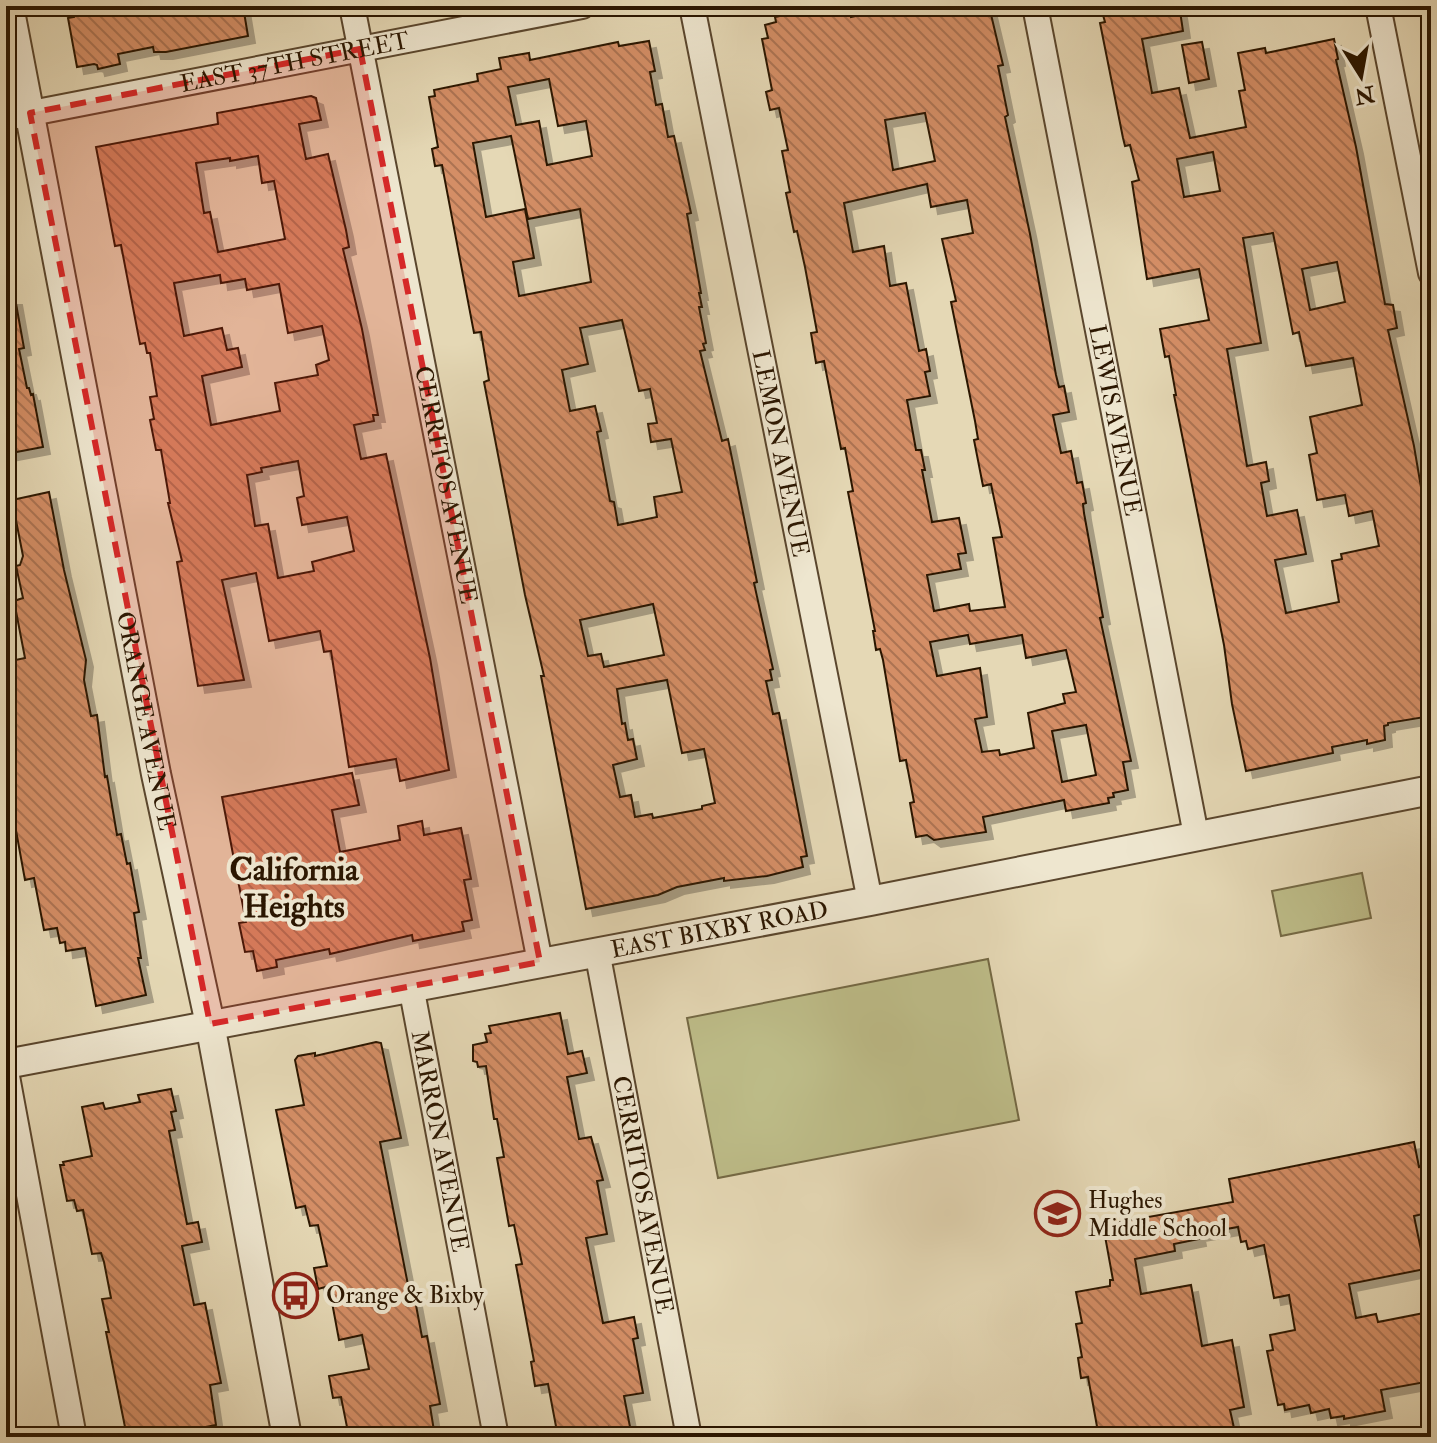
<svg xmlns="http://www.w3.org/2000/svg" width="1437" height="1443" font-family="'IM FELL Double Pica',serif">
<defs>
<pattern id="building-back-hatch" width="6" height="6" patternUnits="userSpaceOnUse" patternTransform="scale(2)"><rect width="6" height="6" fill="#d48e66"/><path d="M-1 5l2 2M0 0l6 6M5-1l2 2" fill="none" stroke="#ac7352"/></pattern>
<filter id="shadow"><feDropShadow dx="7" dy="7" stdDeviation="0" flood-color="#0004"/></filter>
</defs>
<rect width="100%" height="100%" fill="#e5d8b5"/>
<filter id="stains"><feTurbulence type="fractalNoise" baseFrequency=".0025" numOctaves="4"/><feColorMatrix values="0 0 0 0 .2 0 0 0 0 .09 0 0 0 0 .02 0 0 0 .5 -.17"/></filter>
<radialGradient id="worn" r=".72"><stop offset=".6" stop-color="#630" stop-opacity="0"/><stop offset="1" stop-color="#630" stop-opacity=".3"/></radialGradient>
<!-- pitch -->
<path fill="#bdbc88" stroke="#746944" stroke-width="2" d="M1362,873l9,45 -90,18 -9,-45z
M988,959l31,161 -301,58 -31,-160z"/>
<!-- building -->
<path fill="url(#building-back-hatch)" stroke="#2b1600" stroke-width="2" fill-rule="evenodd" filter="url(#shadow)" d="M72,6h171l5,30 -82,16h-12l-1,-5 -35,7 2,10 -22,5 -1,-4 -3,-1 -17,3 -9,-49 6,-1z
M827,6h8l1,4 13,-3 2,10 36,-8v-3h25l1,5 25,-5h51l14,59 -5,1 10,49 -3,2 25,117 26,141 3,12 5,-1 5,26 -16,3 8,38 10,-2 6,32 5,-1 4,21 -3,1 1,9 19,104 -3,1 31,143 -8,1 5,28 -15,3 1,4 -6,1 1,5 -43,8 -2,-11 -81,17 3,15 -52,8 -7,-5 -11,2 -6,-34 4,-1 -8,-42 -6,1 -17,-101 -3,-11 -4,1 -3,-19h2l-27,-139 5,-1 -8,-43 -4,1 -17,-88 -8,2 -5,-30 6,-1 -12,-65 -8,-36 -3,1 -8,-39 4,-1 -8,-41 6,-1 -9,-42 -9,2 -4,-18 6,-2 -10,-51 6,-1 -3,-13 11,-3 -1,-5zM925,113l10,48 -42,9 -8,-50zM927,184l4,23 36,-7 6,33 -31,6 14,62 -5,1 24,119 3,18 -4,1 9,46 8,-2 11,53 -9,1 12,69 -35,4 -1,-7 -35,7 -7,-36 34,-6 -3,-15 8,-1 -7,-35 -27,4 -10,-52h3l-4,-20h-5l-9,-50 23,-4 -5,-24 5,-1 -4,-22 -7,2 -13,-68 -16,3 -6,-40 -31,6 -9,-49zM968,635l2,9 52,-9 4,23 40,-8 10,42 -13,2 2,9 -37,10 6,35 -34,7 -1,-5 -17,2 -7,-33 12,-2 -7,-49 -43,8 -7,-34zM1086,725l10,50 -34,7 -10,-51z
M1150,6h28l2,5 3,20 -41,8 10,54 27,-5 11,50 56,-11 -7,-36 6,-1 -7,-37 27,-5 1,5 68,-14 4,20 -2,1 20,87 29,157 8,1 4,23 -9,2 26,116 17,100v170l-43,7v2l-4,1 1,14 -18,4v-4l-35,7 1,6 -87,18 -14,-67 -8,-59 -50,-250h2l-7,-39 -4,1 -5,-28 49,-9 -10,-51 -52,10 -15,-97 7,-2 -9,-35 -5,1 -2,-8 -23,-115 5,-1 -2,-7zM1213,152l7,39 -36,6 -7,-38zM1273,233l20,101 6,-2 7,34 47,-8 9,47 -52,12 7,36 -8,2 8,45 28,-5 4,21 23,-5 7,35 -38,8 1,5 -10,2 7,41 -53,11 -11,-53 31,-6 -9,-44 -30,6 -6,-33 8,-2 -3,-19 -19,4 -20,-117 34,-6 -18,-105zM1337,262l8,40 -35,8 -8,-41z
M649,41l6,30 -5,1 6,33 6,-1 6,33 6,-1 17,77 -4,1 14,79h-2l3,14h-3l7,36 -3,1 2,6 -5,1 22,90 6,-2 6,29 23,114 -3,1 19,86 -3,1 2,10 -6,1 7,33 6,-1 28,143 -6,1 2,10 -36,9 -43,5v-3l-47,9 -19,8 -72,14 -45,-233h3l-19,-81 -41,-213 5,-2 -8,-48 -7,1 -32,-168 -7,1 -3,-17 6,-2 -9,-50 6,-1 -1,-6 44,-9 -1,-7 24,-5 -2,-11 30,-5 1,7 88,-18 1,4zM549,79l9,47 28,-5 6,35 -45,9 -8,-44 -23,4 -8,-38zM511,136l17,83 52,-10 11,73 -72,14 -6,-34 21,-4 -9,-49 -39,8 -13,-74zM622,320l17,71 11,-2 7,34 -9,1 3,18 20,-3 11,53 -28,5 3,20 -39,8 -4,-23 -4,-1 -13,-69 4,-1 -6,-25 -25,5 -8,-41 26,-6 -8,-36zM653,604l11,51 -60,12 -3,-13 -13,2 -8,-36zM667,680l15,73 22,-4 11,54 -13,3v3l-49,9 -1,-4 -17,3 -4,-22 -11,2 -7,-32 24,-6 -4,-20 -5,1 -3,-17 -3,1 -5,-35z
M1202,42l7,37 -20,4 -7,-38z
M311,96l5,2 5,22 -22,4 7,35 22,-5 18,76 3,17 -6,2 19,80 16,86h-5l1,6 -20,4 7,34 25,-5 44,204 19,112 -49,11 -4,-22 -47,8 -18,-116 -7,1 -4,-21 -51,10 -13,-68 -34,7 22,100 -46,6 -21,-124 5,-1 -14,-58h2l-9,-53h-5l-6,-30 4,-1 -4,-22 7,-1 -7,-43h-3l-2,-10 -5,1 -19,-99 -6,1 -19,-99 122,-23 -1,-11zM258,156l4,27 12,-2 11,58 -67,13 -8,-40 -6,1 -8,-50 34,-5v3zM220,275l1,8 24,-4 2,11 32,-6 9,49 34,-7 7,34 -13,5 2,10 -43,8 5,28 -69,14 -9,-49 40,-9 -4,-19 -11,2 -5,-22 -38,8 -10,-53zM298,461l6,35 -7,2 5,27 45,-8 7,34 -42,11 2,9 -36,7 -10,-54 -13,2 -8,-51 15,-3 -1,-4z
M6,298h9l9,50 -5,1 8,39h2l2,7 2,-1 10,53 -37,7z
M49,492l15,78 22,90 -2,20 7,36 6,-1 8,62 2,-1 10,59 4,-1 6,30 3,-1 9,49 -5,1 7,45h-3l8,37 -50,11 -11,-58 -19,3 -1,-9 -5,1 -3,-15 -13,2 -10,-52 -9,2 -14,-77 -1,-20 5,-1 -9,-46v-74l19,-4 -11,-57 9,-3 -7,-32 4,-1 3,-9 -11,-56z
M352,773l7,32 -27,5 8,42 60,-12 -2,-14 24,-5 2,14 37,-7 10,51 -7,1 8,40 -10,2 2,9 -51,10 -1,-6 -82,19 -1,-5 -53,11 1,7 -20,4 -4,-20 -8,1 -6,-29 7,-1 -24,-125z
M560,1013l8,41 14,-3 5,22 -20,4 12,62 12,-2 12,43 -6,1 10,53 -21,4 17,85 31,-6 4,21 -5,1 10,54 -19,3 8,41h-22l-2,-10 -50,10 -10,-53 -13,2 -4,-24 3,-1 -18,-96 6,-1 -8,-39 -5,1 -12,-68 7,-1 -7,-38h-3l-8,-53 -8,1 -1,-5 -4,-1v-16l14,-3 -2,-8 6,-1 -2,-7z
M376,1042l5,1 20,95 -21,4 28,143 4,-1 10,53 5,-1 13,68 -10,2 5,31h-86l-8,-40 -8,1 -4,-22 40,-7 -7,-34 -23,5 -10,-54 -11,3 -4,-21 13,-2 -9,-41 -8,1 -5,-20 -9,2 -20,-98 28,-5 -9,-45 3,-4 17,-3v3z
M171,1089l5,22 -5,1 4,18 -6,1 18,93 11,-2 4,20 -20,4 12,59 11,-2 16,80 -11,2 6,40 -62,12h-27l-21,-105h3l-7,-33 9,-1 -7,-36 -3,-9 -9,1 -9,-44 -6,1 -3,-11 -7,1 -7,-36h4l-1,-3 29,-6 -10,-49 21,-4 2,6 35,-7 -2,-7z
M1414,1142l5,25 8,-2 1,4 3,-1v20l-9,2 5,23 -13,3 11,53 -76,15 7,34 20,-4 2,8 51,-10 2,69 -50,9 4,21 -41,8v-3l-13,2 -2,-9 -18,4 -2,-8 -24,5 -1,-6 -6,1 -11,-54 6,-1 -3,-15 25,-5 -6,-35 -15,3 -10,-53 -16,4 -2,-8 -5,1 -3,-15 -40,7 1,5 -25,5 1,7 -40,8 6,35 50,-9 11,61 30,-6 12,67 -14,3 6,27h-133l-1,-5h-4l-10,-55 -7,1 -3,-20 4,-1 -6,-33 6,-1 -6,-31 34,-6v-6h3l-10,-55 130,-23 -4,-23z"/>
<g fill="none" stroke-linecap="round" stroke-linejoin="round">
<defs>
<g id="minor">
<path id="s1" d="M352,6l188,956"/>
<path id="s2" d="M692,6l178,895"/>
<path id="s3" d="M1035,6l161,829"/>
<path d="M1378,6l53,267"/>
<path id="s4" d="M6,118l576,-112"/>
<path id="s5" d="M597,951l92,486"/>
<path id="s6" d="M411,986l85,451"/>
<path d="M6,1071l68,366"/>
</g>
<g id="tertiary">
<path id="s7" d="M9,6l147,768 54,250 77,413"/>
<path id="s8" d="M6,1064l864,-163 561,-111"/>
</g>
</defs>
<!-- minor casing -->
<use href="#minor" stroke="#5a462d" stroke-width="28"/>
<!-- tertiary casing -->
<use href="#tertiary" stroke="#5a462d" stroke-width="32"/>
<!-- minor -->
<use href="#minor" stroke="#eee6cf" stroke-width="24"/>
<!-- tertiary -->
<use href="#tertiary" stroke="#eee6cf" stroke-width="28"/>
</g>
<!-- marked area -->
<path fill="#d62828" fill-opacity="0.2" stroke="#d62828" stroke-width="6" stroke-dasharray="16 10" stroke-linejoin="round" d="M360,49l180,913 -330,62 -180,-911z"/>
<!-- icons -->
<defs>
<symbol id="school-ring" viewBox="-11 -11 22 22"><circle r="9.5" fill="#eee6cf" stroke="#8f2418" stroke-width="1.5"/><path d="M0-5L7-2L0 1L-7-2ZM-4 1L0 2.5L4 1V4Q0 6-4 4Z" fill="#8f2418"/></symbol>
<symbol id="bus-ring" viewBox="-11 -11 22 22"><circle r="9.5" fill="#eee6cf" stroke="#8f2418" stroke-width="1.5"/><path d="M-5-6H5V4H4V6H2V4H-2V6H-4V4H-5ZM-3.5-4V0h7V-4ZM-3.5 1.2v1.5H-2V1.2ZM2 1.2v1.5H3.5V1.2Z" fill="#8f2418"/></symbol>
</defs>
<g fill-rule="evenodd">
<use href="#school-ring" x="1032" y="1188" width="51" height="51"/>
<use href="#bus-ring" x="270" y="1270" width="51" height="51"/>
</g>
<g text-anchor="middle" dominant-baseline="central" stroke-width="8" stroke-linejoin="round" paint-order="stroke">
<!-- street labels -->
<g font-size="24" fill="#2b1600" stroke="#eee6cf">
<text stroke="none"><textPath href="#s4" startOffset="294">EAST 37TH STREET</textPath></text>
<text stroke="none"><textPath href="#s3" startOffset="422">LEWIS AVENUE</textPath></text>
<text stroke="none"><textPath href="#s2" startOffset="456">LEMON AVENUE</textPath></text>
<text stroke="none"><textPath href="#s1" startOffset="488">CERRITOS AVENUE</textPath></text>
<text stroke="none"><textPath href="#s7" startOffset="728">ORANGE AVENUE</textPath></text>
<text stroke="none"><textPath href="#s8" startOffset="726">EAST BIXBY ROAD</textPath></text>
<text stroke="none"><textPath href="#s6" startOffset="158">MARRON AVENUE</textPath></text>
<text stroke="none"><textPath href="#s5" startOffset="248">CERRITOS AVENUE</textPath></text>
</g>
<!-- poi labels -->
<g font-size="24" fill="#2b1600" stroke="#eee6cf" text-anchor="start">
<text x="1088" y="1200">Hughes<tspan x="1088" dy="28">Middle School</tspan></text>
<text x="326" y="1295">Orange &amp; Bixby</text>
</g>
<!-- district labels -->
<g font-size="32" font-weight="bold" fill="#2b1600" stroke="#eee6cf">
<text x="294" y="870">California<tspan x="294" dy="37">Heights</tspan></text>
</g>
</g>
<!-- margin -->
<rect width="1437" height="1443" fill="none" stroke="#e5d8b5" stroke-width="32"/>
<rect x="8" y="8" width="1421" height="1427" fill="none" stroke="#2b1600" stroke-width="4"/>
<rect x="16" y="16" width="1405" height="1411" fill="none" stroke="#2b1600" stroke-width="2"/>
<!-- north arrow -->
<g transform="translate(1361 76) rotate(169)" stroke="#eee6cf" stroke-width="6" paint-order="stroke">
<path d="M0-6L14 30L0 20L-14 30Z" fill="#2b1600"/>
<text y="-12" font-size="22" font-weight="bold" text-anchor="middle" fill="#2b1600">N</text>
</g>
<rect width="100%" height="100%" filter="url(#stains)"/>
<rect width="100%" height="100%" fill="url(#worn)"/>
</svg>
